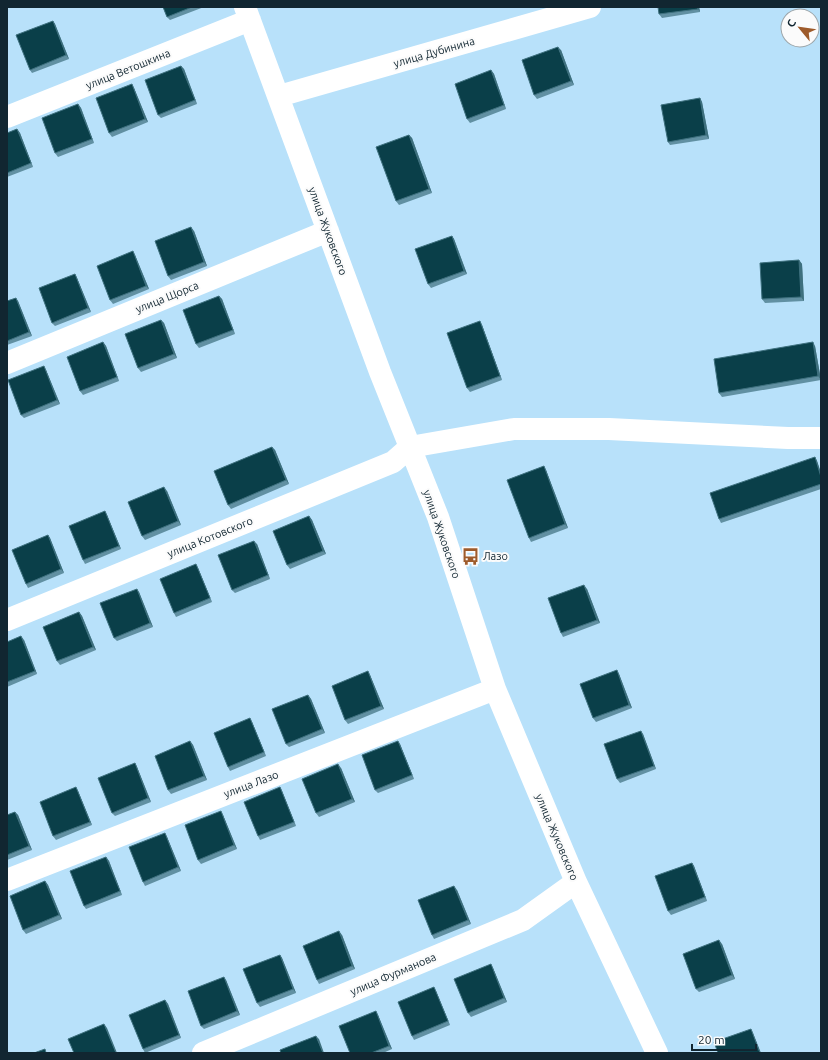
<svg xmlns="http://www.w3.org/2000/svg" width="828" height="1060" font-family="Ubuntu,sans-serif">
<rect width="100%" height="100%" fill="#b8e1fa"/>
<g fill="none" stroke-linecap="round" stroke-linejoin="round">
<!-- minor -->
<path stroke="#fff" stroke-width="22" d="M245,7l135,365 58,145 57,172 81,193 81,171
M279,96l311,-89
M7,117l243,-97
M7,363l321,-132
M410,447l104,-18h95l179,9h33
M7,620l386,-158 17,-15
M7,880l488,-191
M203,1053l320,-133 53,-38"/>
</g>
<!-- wall -->
<path fill="#6190a2" d="M163,7h41l-34,13 -3,-3z
M699,7l1,5 -38,6 -3,-4z
M53,21l2,3 14,35 -37,14 -2,-3z
M561,50l13,35 -37,14 -3,-4z
M181,66l3,3 13,35 -36,14 -3,-3z
M491,70l3,4 12,35 -36,14 -3,-4z
M134,88l14,34 -36,15 -3,-4z
M700,98l2,4 7,37 -39,6 -2,-3z
M78,104l3,4 13,35 -36,14 -3,-4z
M17,129l3,4 13,34 -26,10v-44z
M409,135l3,3 20,55 -33,12 -3,-4z
M194,231l13,35 -36,14 -3,-4z
M452,236l2,3 13,35 -36,14 -3,-4z
M135,255l14,34 -36,15 -3,-4z
M799,260l3,4 2,37 -39,2 -3,-4z
M75,274l2,4 14,34 -36,14 -3,-3z
M219,296l3,3 13,35 -36,14 -3,-4z
M7,301h11l14,35 -25,9z
M161,320l3,3 13,35 -36,14 -3,-4z
M482,325l20,55 -32,12 -3,-4z
M103,342l3,4 13,35 -36,14 -3,-4z
M815,346l6,34 -99,17 -3,-4z
M46,370l14,34 -36,14 -3,-3z
M272,447l3,3 14,34 -58,25 -3,-4z
M815,457l2,4 4,12v16l-100,34 -2,-4z
M546,470l22,58 -37,14 -2,-4z
M167,491l14,34 -36,15 -3,-4z
M107,515l14,34 -36,15 -2,-4z
M309,516l3,4 14,34 -36,15 -3,-4z
M48,535l2,3 14,35 -36,15 -2,-4z
M257,544l13,35 -35,14 -3,-3z
M198,568l14,34 -36,15 -2,-4z
M587,589l13,34 -37,14 -2,-4z
M139,592l14,35 -36,14 -3,-3z
M79,612l3,4 14,34 -36,15 -3,-4z
M24,640l13,34 -30,13v-45z
M619,674l13,34 -36,14 -3,-4z
M370,675l14,34 -36,15 -3,-4z
M308,695l3,4 14,34 -36,14 -3,-3z
M252,722l14,34 -36,15 -2,-4z
M643,734l13,35 -36,14 -3,-4z
M190,741l3,4 14,35 -36,14 -3,-4z
M400,744l14,35 -36,14 -3,-3z
M135,763l2,4 14,35 -36,14 -3,-3z
M341,768l14,34 -36,15 -3,-4z
M280,787l2,4 14,35 -36,14 -2,-4z
M78,791l14,34 -36,15 -3,-4z
M15,812l3,3 14,35 -25,10v-45z
M223,815l14,34 -36,15 -3,-4z
M167,837l14,34 -36,15 -2,-4z
M106,857l3,4 13,34 -36,14 -2,-3z
M692,863l2,3 13,35 -36,14 -3,-4z
M45,881l3,4 14,34 -36,15 -3,-4z
M457,890l14,34 -37,15 -2,-4z
M342,935l13,34 -36,15 -2,-4z
M722,944l13,35 -36,13 -3,-3z
M280,955l2,3 14,35 -36,14 -3,-4z
M493,968l14,34 -36,15 -3,-4z
M226,980l14,35 -36,14 -3,-3z
M436,991l14,34 -36,15 -2,-4z
M165,1000l3,4 13,34 -36,15 -2,-4z
M378,1015l14,34 -9,4h-33z"/>
<!-- shaded-wall -->
<path fill="#3e707e" d="M697,7h2l1,5 -2,-3z
M53,21l2,3 14,35 -3,-4z
M558,47l3,3 13,35 -3,-4z
M181,66l3,3 13,35 -2,-4z
M491,70l3,4 12,35 -2,-4z
M132,84l2,4 14,34 -3,-3z
M700,98l2,4 7,37 -3,-4z
M78,104l3,4 13,35 -2,-4z
M17,129l3,4 13,34 -2,-4z
M409,135l3,3 20,55 -3,-4z
M191,227l3,4 13,35 -3,-4z
M452,236l2,3 13,35 -3,-3z
M133,251l2,4 14,34 -3,-3z
M799,260l3,4 2,37 -3,-4z
M75,274l2,4 14,34 -3,-4z
M219,296l3,3 13,35 -2,-4z
M16,298l2,3 14,35 -3,-4z
M161,320l3,3 13,35 -3,-4z
M480,321l2,4 20,55 -2,-4z
M103,342l3,4 13,35 -2,-4z
M813,342l2,4 6,34 -3,-4z
M44,366l2,4 14,34 -3,-4z
M272,447l3,3 14,34 -3,-4z
M815,457l2,4 4,12v4z
M544,466l2,4 22,58 -3,-4z
M164,487l3,4 14,34 -3,-4z
M105,511l2,4 14,34 -2,-3z
M309,516l3,4 14,34 -3,-3z
M48,535l2,3 14,35 -3,-4z
M254,541l3,3 13,35 -2,-4z
M196,564l2,4 14,34 -2,-4z
M584,585l3,4 13,34 -3,-3z
M137,589l2,3 14,35 -3,-4z
M79,612l3,4 14,34 -3,-3z
M21,636l3,4 13,34 -2,-3z
M617,670l2,4 13,34 -3,-3z
M368,671l2,4 14,34 -3,-3z
M308,695l3,4 14,34 -3,-4z
M250,718l2,4 14,34 -2,-4z
M641,731l2,3 13,35 -2,-3z
M190,741l3,4 14,35 -3,-4z
M398,741l2,3 14,35 -2,-4z
M135,763l2,4 14,35 -3,-4z
M338,764l3,4 14,34 -3,-3z
M76,787l2,4 14,34 -2,-3z
M280,787l2,4 14,35 -2,-4z
M221,811l2,4 14,34 -3,-4z
M15,812l3,3 14,35 -3,-4z
M165,833l2,4 14,34 -3,-4z
M106,857l3,4 13,34 -2,-4z
M692,863l2,3 13,35 -2,-4z
M45,881l3,4 14,34 -3,-4z
M454,886l3,4 14,34 -3,-4z
M339,931l3,4 13,34 -3,-3z
M719,940l3,4 13,35 -3,-4z
M280,955l2,3 14,35 -3,-4z
M491,964l2,4 14,34 -3,-4z
M224,977l2,3 14,35 -3,-4z
M434,987l2,4 14,34 -2,-4z
M165,1000l3,4 13,34 -2,-3z
M376,1011l2,4 14,34 -3,-3z
M104,1024l3,4 10,25h-1z
M751,1029l2,4 8,20h-1z
M316,1036l3,3 5,14h-1z"/>
<!-- building -->
<path fill="#0a3f49" stroke="#3e707e" d="M163,7h29l-25,10z
M658,7h39l1,2 -39,5z
M53,21l13,34 -36,15 -14,-35z
M558,47l13,34 -37,14 -12,-35z
M181,66l14,34 -37,15 -13,-35z
M491,70l13,35 -37,14 -12,-35z
M132,84l13,35 -36,14 -13,-35z
M700,98l6,37 -38,7 -7,-37z
M78,104l14,35 -37,14 -13,-35z
M17,129l14,34 -24,10v-40z
M409,135l20,54 -33,12 -20,-54z
M191,227l13,35 -36,14 -13,-35z
M452,236l12,35 -36,13 -13,-35z
M133,251l13,35 -36,14 -13,-34z
M799,260l2,37 -39,2 -2,-36z
M75,274l13,34 -36,15 -13,-35z
M219,296l14,34 -37,14 -13,-34z
M16,298l13,34 -22,9v-40z
M161,320l13,34 -36,14 -13,-34z
M480,321l20,55 -33,12 -20,-55z
M103,342l14,35 -37,14 -13,-34z
M813,342l5,34 -99,17 -5,-34z
M44,366l13,34 -36,15 -13,-35z
M272,447l14,33 -58,25 -14,-34z
M815,457l6,20v7l-102,35 -9,-26z
M544,466l21,58 -36,14 -22,-58z
M164,487l14,34 -36,15 -14,-34z
M105,511l14,35 -36,14 -14,-34z
M309,516l14,35 -36,14 -14,-34z
M48,535l13,34 -35,15 -14,-34z
M254,541l14,34 -36,15 -14,-35z
M196,564l14,34 -36,15 -14,-34z
M584,585l13,35 -36,13 -13,-35z
M137,589l13,34 -36,15 -14,-35z
M79,612l14,35 -36,14 -14,-34z
M21,636l14,35 -28,11v-40z
M617,670l12,35 -36,13 -13,-34z
M368,671l13,35 -36,14 -13,-34z
M308,695l14,34 -36,15 -14,-35z
M250,718l14,34 -36,15 -14,-34z
M641,731l13,35 -37,13 -13,-35z
M190,741l14,35 -36,14 -13,-34z
M398,741l14,34 -37,15 -13,-35z
M135,763l13,35 -36,15 -14,-35z
M338,764l14,35 -36,14 -14,-34z
M76,787l14,35 -37,14 -13,-34z
M280,787l14,35 -36,14 -14,-34z
M221,811l13,34 -36,15 -13,-35z
M15,812l14,34 -22,9v-40z
M165,833l13,34 -35,15 -14,-35z
M106,857l14,34 -36,15 -14,-35z
M692,863l13,34 -37,14 -13,-35z
M45,881l14,34 -36,15 -13,-34z
M454,886l14,34 -36,15 -14,-35z
M339,931l13,35 -35,14 -14,-34z
M719,940l13,35 -36,14 -13,-35z
M280,955l13,34 -36,14 -14,-34z
M491,964l13,34 -36,15 -14,-34z
M224,977l13,34 -36,15 -13,-35z
M434,987l14,34 -36,15 -14,-34z
M165,1000l14,35 -36,14 -14,-34z
M376,1011l13,35 -18,7h-21l-11,-27z
M104,1024l12,29h-42l-6,-14z
M751,1029l9,24h-42l-4,-11z
M316,1036l7,17h-42l-1,-3z
M45,1049l1,4h-12z"/>
<!-- icons -->
<defs>
<symbol id="bus-bare" viewBox="-9 -9 18 18"><path d="M-5-6H5V4H4V6H2V4H-2V6H-4V4H-5ZM-3.5-4V0h7V-4ZM-3.5 1.2v1.5H-2V1.2ZM2 1.2v1.5H3.5V1.2Z" fill="#9e5b2b" stroke="#fbfbfb" stroke-width="2.5" paint-order="stroke"/></symbol>
</defs>
<g fill-rule="evenodd">
<use href="#bus-bare" x="458" y="544" width="25" height="25"/>
</g>
<g text-anchor="middle" dominant-baseline="central" stroke-width="4" stroke-linejoin="round" paint-order="stroke">
<!-- street labels -->
<g font-size="11" fill="#112631" stroke="#fbfbfb">
<text transform="translate(434 52) rotate(-16)">улица Дубинина</text>
<text transform="translate(128 69) rotate(-22)">улица Ветошкина</text>
<text transform="translate(328 231) rotate(70)">улица Жуковского</text>
<text transform="translate(167 297) rotate(-22)">улица Щорса</text>
<text transform="translate(442 534) rotate(71)">улица Жуковского</text>
<text transform="translate(210 537) rotate(-22)">улица Котовского</text>
<text transform="translate(251 784) rotate(-21)">улица Лазо</text>
<text transform="translate(557 837) rotate(67)">улица Жуковского</text>
<text transform="translate(393 974) rotate(-23)">улица Фурманова</text>
</g>
<!-- poi labels -->
<g font-size="11" fill="#112631" stroke="#fbfbfb" text-anchor="start">
<text x="483" y="556">Лазо</text>
</g>
</g>
<!-- border -->
<rect width="828" height="1060" fill="none" stroke="#112631" stroke-width="16"/>
<!-- north arrow -->
<g transform="translate(800 28) rotate(299)"><circle r="19" fill="#fbfbfb" stroke="#9da6aa"/>
<path d="M0-3L7 15L0 10L-7 15Z" fill="#9e5b2b"/>
<text y="-6" font-size="11" font-weight="bold" text-anchor="middle" fill="#112631">С</text>
</g>
<!-- scale -->
<path d="M692 1044v6h64v-6" fill="none" stroke="#112631" stroke-width="2"/>
<text x="698" y="1044" font-size="12" fill="#112631" stroke="#fbfbfb" stroke-width="3" paint-order="stroke">20 m</text>
</svg>
